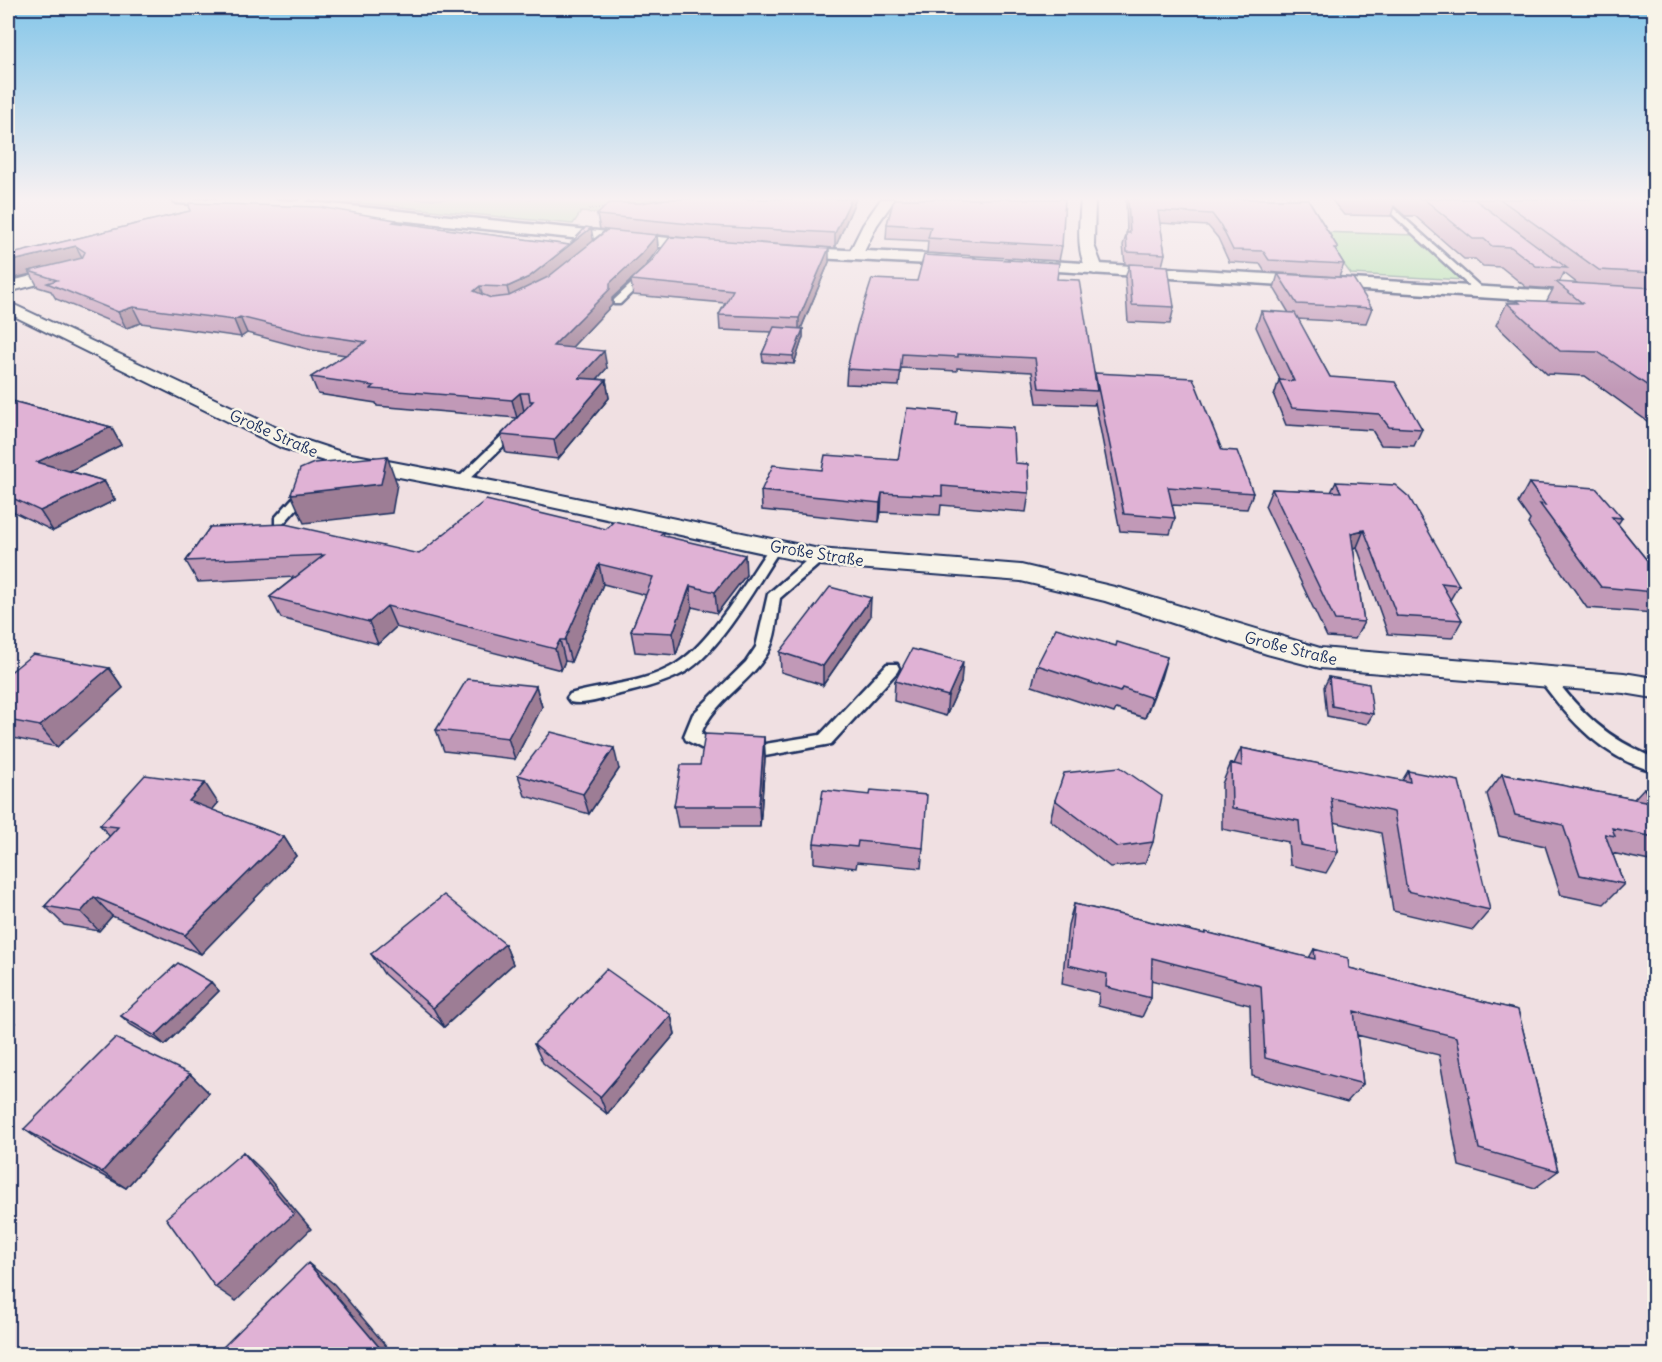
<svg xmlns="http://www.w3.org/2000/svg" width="1662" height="1362" font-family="Delius,sans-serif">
<rect width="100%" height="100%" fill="#f0e0e2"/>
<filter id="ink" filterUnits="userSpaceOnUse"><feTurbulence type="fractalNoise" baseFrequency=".0167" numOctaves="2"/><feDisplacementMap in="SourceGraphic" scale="12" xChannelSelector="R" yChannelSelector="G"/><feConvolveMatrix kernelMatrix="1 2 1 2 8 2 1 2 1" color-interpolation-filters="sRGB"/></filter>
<g filter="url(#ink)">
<!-- green -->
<path fill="#aae2a6" stroke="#628882" stroke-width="1.5" d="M319,199h389l-94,16 -33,-3 -8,12z
M1319,232l97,3 48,45 -113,-6z"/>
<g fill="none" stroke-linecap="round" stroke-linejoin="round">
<defs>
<path id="service" d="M302,199h8l-11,6h-4v-2z
M1376,199h7l102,92v4h-6z
M643,273l7,2 -30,29h-6v-4z
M516,425l4,1v4l-56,54h-8v-4l56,-54z
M310,487l4,2v4l-7,4 -24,27h-8v-6l24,-27z
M775,544l6,4c-23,34 -61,104 -96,124 -20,11 -43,17 -65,22 -15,4 -36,12 -50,8l-3,-4 3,-4c35,-10 74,-10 106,-30 35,-21 71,-85 95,-119z
M819,553l6,4 -1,3 -44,38c-3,17 -3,35 -10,50 -16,34 -56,51 -69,86l7,4 57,6 55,-9 67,-71h10l2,4 -2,4 -66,72 -66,12 -60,-6 -19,-10 -2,-4 9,-22 53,-52 10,-15 12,-53 46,-40z
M1546,672l5,1c31,42 56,65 103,85v13c-50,-12 -84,-50 -113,-90l-2,-4 2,-4z"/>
<path id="minor" d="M881,199h14l-18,26 -16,33h-10l-3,-3 15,-30z
M1081,199h14l-1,46 9,24 -8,5c-22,-6 -15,-58 -14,-75z
M74,265l8,5 -2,3 -72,19v-10z
M8,302l290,136 43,14 187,36 291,61 202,16 102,24 197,59 304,25 30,5v20l-30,-5 -304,-25 -53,-14 -162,-53 -84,-20 -202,-16 -291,-63 -191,-37 -55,-17 -274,-135z"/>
<path id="secondary" d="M170,199h94l46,3 399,40 8,5 -8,5 -399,-41 -133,-8z
M785,247l182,9 6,1 3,4 -3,4 -6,1 -188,-10 -2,-4 2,-4z
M1015,259l639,38v11l-645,-40 -3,-4 3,-4z"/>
</defs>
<!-- service casing -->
<use href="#service" stroke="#1b2f5e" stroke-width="5"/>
<!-- minor casing -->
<use href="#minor" stroke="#1b2f5e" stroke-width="4"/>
<!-- secondary casing -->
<use href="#secondary" stroke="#1b2f5e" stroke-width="5"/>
<!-- path -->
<path stroke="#1b2f5e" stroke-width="2" stroke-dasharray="1 2" stroke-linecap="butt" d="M589,209l19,-2"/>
<!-- service -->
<use href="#service" fill="#f7f3e8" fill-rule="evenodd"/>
<!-- minor -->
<use href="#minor" fill="#f7f3e8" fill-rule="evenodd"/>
<!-- secondary -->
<use href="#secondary" fill="#f7f3e8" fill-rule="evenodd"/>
</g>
<!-- wall -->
<path fill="#c199b7" stroke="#1b2f5e" stroke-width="1.5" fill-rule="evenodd" d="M856,199l-21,49 -76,-5 70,19 -28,67h2v8l-9,27 -31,-2 -1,-8 10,-22 -52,-2 -1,-15 6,-12 -92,-8 -2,-14 -19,17v7l-41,43 36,20 -10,11 9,1 3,18 -51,61 -52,-6 -5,-18 22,-23 -6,6 -140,-12 -1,-3 -58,-9 -7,-17 35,-22 -35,-5 -64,-17 -6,4 -100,-14 -15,5 -70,-29 -5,-8 -13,-4 -7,-13 -17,4 -6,-2v-21l182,-44 206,9 1,3 172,22 24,-5 13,-10 -6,-1 -3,-14zM657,235l39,4 -52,30 14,-20z
M894,199l168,47 -3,15 -132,-8 1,-12 -42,-2 1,-15z
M1126,199h182l30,49 -2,3 8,13 -5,13 -74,-5 -5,-8 -31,-2 -11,-24 -10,-12 -48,-3 5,31 -3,12 12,41 -4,17 -42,-2 -3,-43 4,-14 -4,-1 -2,-19 4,-12z
M1331,199h323v227l-69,-50 -38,-2 -51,-49 11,-22h9l1,-3 29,2 7,-13 -27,-2 -25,-20 -18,-1 -8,-7h-11l-49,-43h-10l-11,-10 -3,10 -47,-1zM1564,273l14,11 -19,-1z
M1278,274l94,34 -6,15 -68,-4 32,58 92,52 -8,17 -33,-1 -9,-15 -86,-5 -12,-29 5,-16h1l-24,-53 5,-16 28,2 -15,-25z
M1057,279l38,97v-3l127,77 31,43 -6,16 -75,-4 3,13 -5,16 -50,-3 -25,-129 -1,3 -57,-2 -5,-31 -75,-4v3l-56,-3 -2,18 -53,-2 1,-15 70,-88z
M8,400l103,27 10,18 -51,26 34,10 11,19 -62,31 -45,-22z
M955,425l60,38 14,30 -3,19 -85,-7 -1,10 -59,-3 -2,10 -117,-12 -1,-19 61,-21 76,-10z
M1336,482l123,103 -9,15 12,20 -10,18 -64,-4 -31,-87 -4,1 11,74 -9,17 -28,-2 -62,-131 7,-17 59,3z
M1529,483l93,35 -4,6 36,45v44l-67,-5 -59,-84 2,-4 -12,-17z
M210,527l209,27 187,-25 57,3 1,4 82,39 -29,38 -25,-6 -16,48 -41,-3 -4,-21 15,-36 -43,-11 -32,78 -6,-1 -4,9 -165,-43 -18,17 -97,-26 -11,-21 25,-20 -97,5 -12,-21z
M870,617l-47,68 -42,-13 -1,-20z
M1116,646l51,11 -22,61 -29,-9 -2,4 -82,-27 5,-21z
M109,668l14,20 -66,59 -49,-10v-63z
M1329,677l44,37 -6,10 -40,-8 -3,-29z
M895,681l66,2 -15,33 -52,-15z
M536,686l6,21 -27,52 -71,-8 -8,-21z
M764,737l1,21 -5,69h-82l-4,-21 26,-41z
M1241,748l161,33 6,-10 82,139 -17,20 -80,-19 -12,-78 -47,-11 4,30 -12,21 -36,-8 -2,-23 -66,-13v-45l9,-21 3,1z
M619,769l-30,45 -64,-18 -7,-21z
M1502,774l132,25 10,-11 10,2v72l-42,-9 12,31 -20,20 -43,-9 -16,-49 -46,-10 -12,-42z
M870,795l53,53 -2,20 -64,-6 -1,6 -42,-5v-20z
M1055,800l98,42 -8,21 -35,4 -60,-47z
M218,803l-6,7 72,27 12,19 -95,98 -89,-38 -13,15 -35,-6 -19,-19 65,-69 -10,-12z
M1074,904l130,30 1,-2 104,26 5,-9 35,19 169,42 40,161 -23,17 -76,-22 -20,-111 -82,-20 6,49 -16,18 -95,-26 -2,-71 -99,-25v18l-9,19 -44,-11 1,-13 -37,-9 6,-59z
M505,944l8,20 -69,63 -60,-53 -13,-20z
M211,982l8,9 -54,54 -34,-20 -10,-9z
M671,1015l4,19 -68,80 -64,-51 -9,-19z
M190,1074l19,19 -83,95 -77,-41 -25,-18z"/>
<!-- shaded-wall -->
<path fill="#9d7d95" stroke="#1b2f5e" stroke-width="1.5" d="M851,199h5l-21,49v-15z
M591,228l3,15 -61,50 -22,10 -4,-16 22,-10z
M657,235l1,14 -15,20 -31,29v7l-55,58 -4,-17 57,-63z
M76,246l8,15 -55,10 2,3 -17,4 -6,-11v-5z
M829,248v14l-30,71v-15z
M480,286l4,16 -10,-11z
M133,307l8,16 -15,5 -8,-16z
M240,317l7,16 -6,4 -7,-17z
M803,329v8l-9,27 -1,-8z
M604,351l3,17 -24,27 -4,-17z
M606,380l3,18 -51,61 -4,-19z
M520,393l4,18 -7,7 -5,-18z
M111,427l10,18 -71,36 -13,-19z
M387,456l10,28 -5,29 -88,10 -13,-29z
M104,481l11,19 -62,31 -13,-20z
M882,493l-1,19 -2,10 1,-19z
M1364,530l-7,17 -14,3 8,-17z
M745,555l1,20 -29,38 -2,-21z
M599,564l4,20 -32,78 -6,-22z
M690,586l2,21 -16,48 -3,-22z
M871,598l-1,19 -47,68v-19z
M387,606l9,21 -18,17 -9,-22z
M560,640l5,21 -4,9 -6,-21z
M1167,657l-6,21 -16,40 7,-20z
M963,662l-2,21 -15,33 2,-20z
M109,668l14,20 -66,59 -17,-21z
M536,686l6,21 -27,52 -7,-21z
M764,737l1,21 -5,69 -1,-21z
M614,748l5,21 -30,45 -6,-20z
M205,783l13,20 -15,18 -14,-20z
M284,837l12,19 -95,98 -16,-19z
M94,897l18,19 -13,15 -18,-19z
M505,944l8,20 -69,63 -11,-19z
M211,982l8,9 -54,54 -10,-9z
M671,1015l4,19 -68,80 -7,-17z
M8,1018l7,5 -7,9z
M190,1074l19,19 -83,95 -24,-16z
M243,1152l18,17 50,60 -75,72 -21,-14z
M308,1263l26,21 59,70h-8z"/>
<!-- building -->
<path fill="#e0b2d5" stroke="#1b2f5e" stroke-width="1.5" d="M666,199h185l-16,34 -124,-7 -114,-11 12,-12h31z
M894,199h171l-3,47 -134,-8 3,-11 -44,-3z
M1128,199h180l30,49h-4l10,16 -75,-4 -6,-9 -30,-1 -12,-24 -9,-12 -54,-3 7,43 -38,-2 -1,-19h4z
M1424,199h50l93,69 -31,-2 -25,-19 -19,-1 -8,-7h-11z
M1500,199h154v74l-55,-3z
M189,203l131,4 76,13 -3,2 176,23 17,-18 5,1 -62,49 -22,10 -27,-1 -6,5 17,7 18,-2 39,-19 59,-47 50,5 -16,19 -31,29v6l-57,57 51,5 -25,27 27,2 -52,60 -53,-5 32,-34h-3l-1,-8h-9l-8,7 -141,-11 3,-3 -63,-9 55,-35 -62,-9 -64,-16 -6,3 -101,-13 -15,5 -71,-29 10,-3 -28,-9 53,-13 3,-6 -9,-6 -68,16v-7l182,-44z
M670,237l159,11 -30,70 -80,-3 14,-25 -102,-10 20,-18z
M924,255l135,8 -2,16 22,1 18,111 -58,-3 -4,-30 -77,-4v3l-56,-3 -2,18 -53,-3 10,-43 15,-47 45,2z
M1129,264l39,2 6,41 -42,-2z
M1278,274l75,4 19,30 -75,-4z
M1556,282l98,6v102l-56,-38 -38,-1 -53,-48h13l-3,-3 65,3z
M1261,311l34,2 35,64 65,5 27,47 -33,-2 -10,-13 -87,-6 -13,-28 15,1z
M774,327l29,2 -10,27 -31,-2z
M1095,373l98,5 29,72 15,1 16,42 -85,-6 7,31 -51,-4z
M8,400l103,27 -74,35 67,19 -64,30 -32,-15z
M907,408l50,4 -2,13 58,3 2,35 13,1 1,29 -87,-7v10l-60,-3 -2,10 -119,-12 12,-26 49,5 3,-15 73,5z
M387,456l-6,28 -90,10 9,-25 14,-6z
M1336,482l59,3 14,12 50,88 -18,-2 21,37 -65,-4 -33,-86 -13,3 13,89 -29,-2 -63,-131 69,3z
M1529,483l67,5 26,30 -10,-1 42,52v23l-53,-5 -61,-83 5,1z
M486,500l120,29 8,-8 49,11 -3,3 85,20 -30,37 -25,-6 -17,47 -42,-2 22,-54 -54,-13 -34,76h-5l-5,9 -168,-43 -18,16 -99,-25 54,-42 -138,6 24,-34 75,-3 134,30z
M830,587l41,11 -48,68 -43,-14z
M1056,628l60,18 1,-4 50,15 -15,41 -30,-10 -2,4 -83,-27z
M912,649l51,13 -15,34 -53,-15z
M33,654l76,14 -69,58 -32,-6v-46z
M1329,677l40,7 4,30 -41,-8z
M467,679l69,7 -28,52 -72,-8z
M551,732l63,16 -31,46 -65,-19z
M705,734l59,3 -5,69h-85l7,-41h19z
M1241,748l169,34 -2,-11 51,10 31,129 -83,-19 -13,-79 -63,-14 7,54 -37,-7 -2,-24 -67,-13 -1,-45 11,3z
M1120,767l42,29 -9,46 -36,5 -62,-47 9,-27z
M1502,774l148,28 -6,-14 10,2v47l-42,-9 3,8 -10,-2 19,50 -44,-9 -17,-50 -48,-10z
M145,775l60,8 -16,18 95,36 -99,98 -91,-38 -13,15 -36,-6 73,-79 -18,-2z
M823,790l47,5 1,-5 56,5 -4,53 -65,-7 -1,6 -43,-4z
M444,895l61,49 -72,64 -62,-54z
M1074,904l131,30v-2l110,27 -1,-10 34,9 1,10 169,42 40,161 -79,-22 -22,-112 -103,-26 9,73 -98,-26 -4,-72 -109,-28 -1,40 -45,-11 1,-13 -39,-9z
M178,963l33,19 -56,54 -34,-20z
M606,969l65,46 -71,82 -66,-53z
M115,1038l75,36 -88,98 -78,-43z
M243,1152l51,62 -79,73 -49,-69z
M308,1263l77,91h-169z"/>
</g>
<!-- sky -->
<linearGradient id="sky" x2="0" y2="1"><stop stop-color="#84c6e9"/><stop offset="0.51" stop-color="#f8f1f2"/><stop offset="1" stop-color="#f8f1f2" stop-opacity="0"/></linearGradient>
<rect width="1662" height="390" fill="url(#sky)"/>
<g text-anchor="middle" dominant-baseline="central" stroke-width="5" stroke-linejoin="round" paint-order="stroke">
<!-- street labels -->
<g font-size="16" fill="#1b2f5e" stroke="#f7f3e8">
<text transform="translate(274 433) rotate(24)">Große Straße</text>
<text transform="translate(817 553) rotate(9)">Große Straße</text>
<text transform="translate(1291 648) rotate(14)">Große Straße</text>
</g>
</g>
<!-- margin -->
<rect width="1662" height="1362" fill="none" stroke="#f7f3e8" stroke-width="30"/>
<rect x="15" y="15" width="1632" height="1332" fill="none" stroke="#1b2f5e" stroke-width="2" filter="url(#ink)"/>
</svg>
